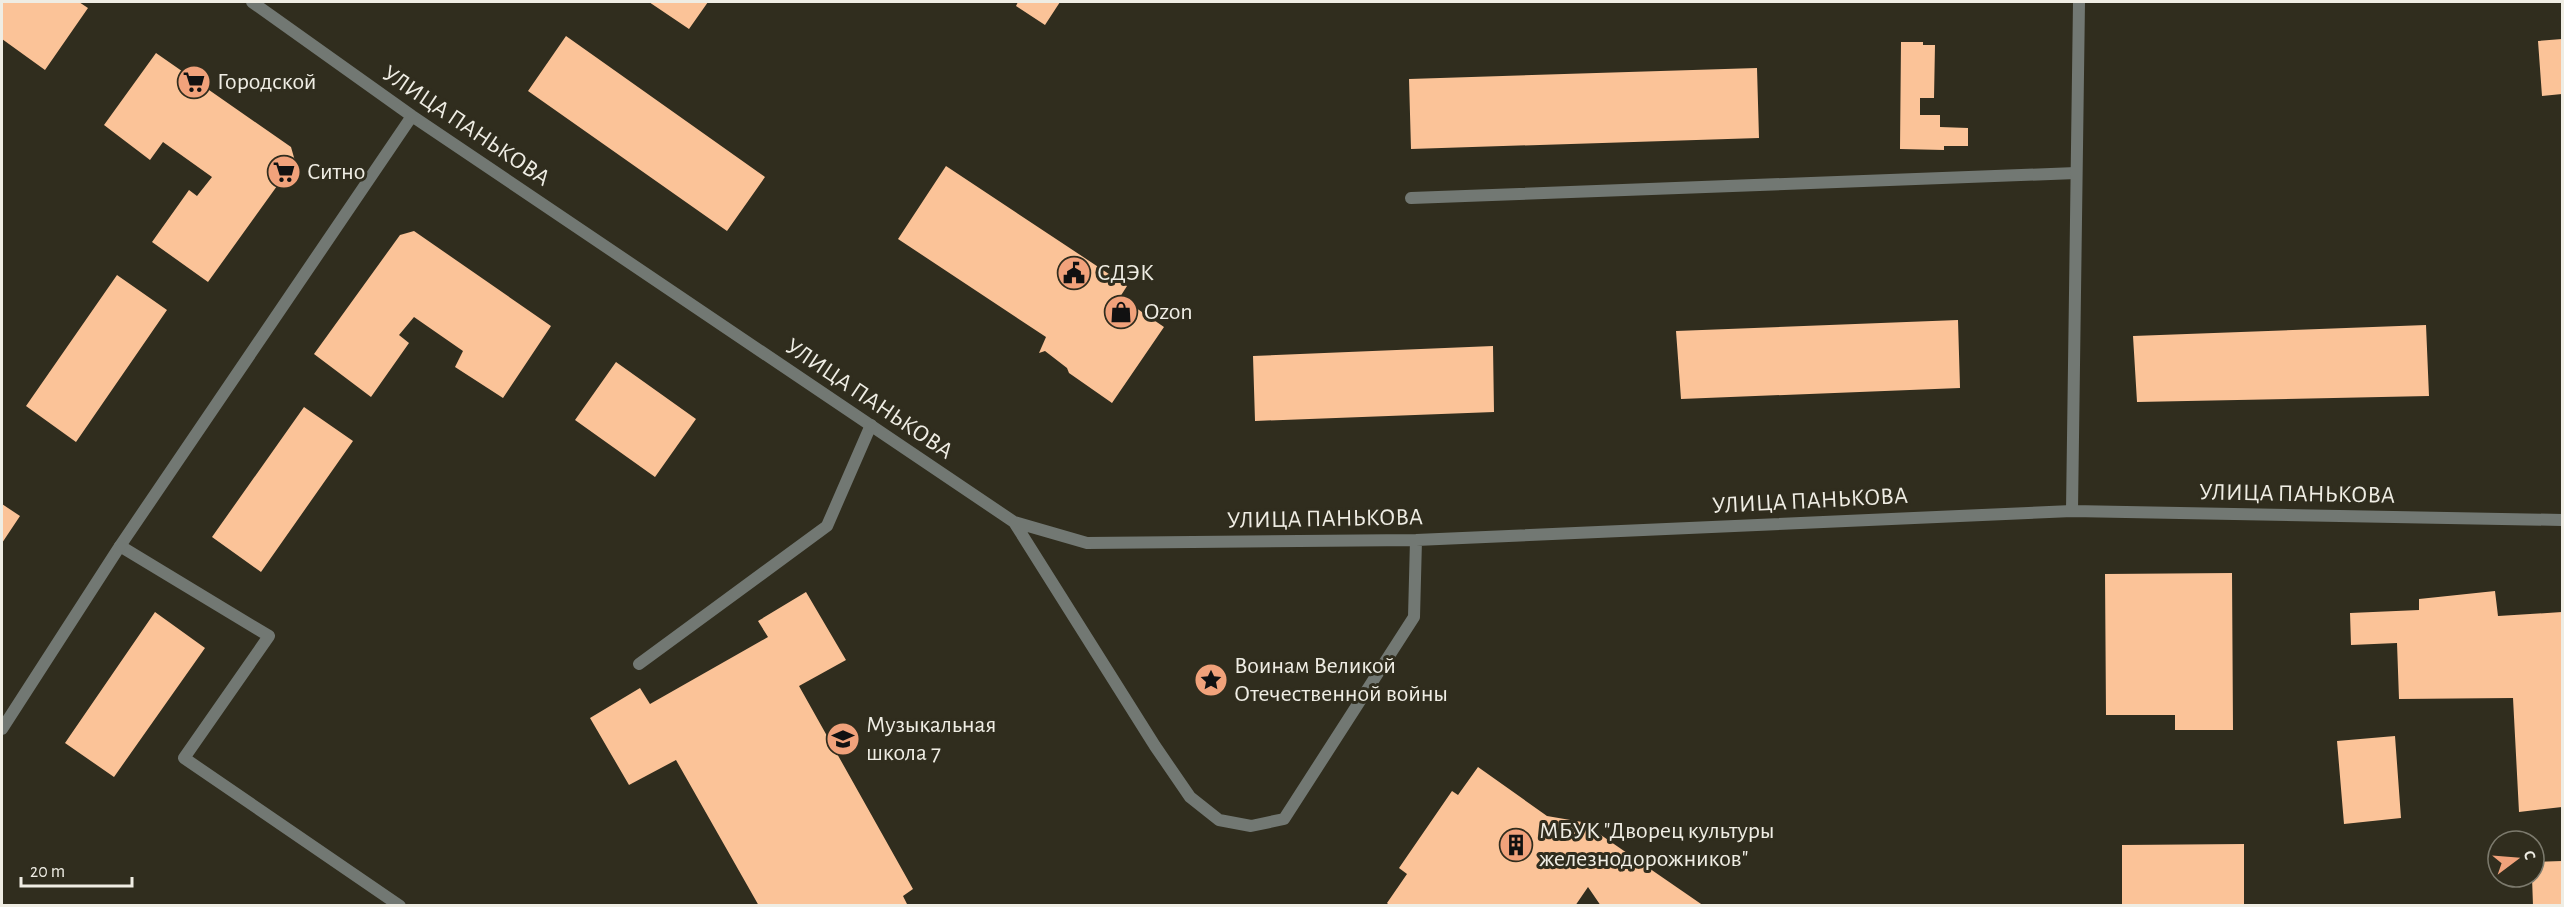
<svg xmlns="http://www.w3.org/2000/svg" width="2564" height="907" font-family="'Alegreya Sans',sans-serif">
<rect width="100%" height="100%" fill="#302d1e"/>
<!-- building -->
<path fill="#fbc398" d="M2,2h77l9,6 -43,62 -43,-31z
M649,2h59l-19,27z
M1018,2h42l-15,23 -29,-19z
M566,36l199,141 -38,54 -199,-140z
M2562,39v55l-20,2 -4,-55z
M1901,42h22v3h12l-1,53h-14v17h20v12l28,1v18h-24v4l-44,-1z
M156,53l135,94 4,14 -87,121 -56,-40 37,-52 8,6 15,-19 -49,-35 -13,18 -46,-35z
M1757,68l2,70 -348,11 -2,-70z
M946,166l181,120 -7,11 44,30 -52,76 -43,-30 -2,-5 -22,-17 -6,2 7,-16 -148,-98z
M414,231l137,95 -48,72 -48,-31 8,-16 -49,-34 -15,18 10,8 -38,54 -57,-43 86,-119z
M117,275l50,35 -91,132 -50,-36z
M1958,320l2,68 -279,11 -5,-68z
M2426,325l3,71 -292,6 -4,-66z
M1493,346l1,66 -239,9 -2,-65z
M616,362l80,57 -41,58 -80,-57z
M304,407l49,34 -92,131 -49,-35z
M2,504l18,12 -18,27z
M2232,573l1,157h-58v-15h-69l-1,-141z
M2495,591l3,25 64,-4v195l-43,5 -6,-114 -114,1 -2,-56 -46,2 -1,-32 69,-3v-11z
M806,592l40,68 -47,26 114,203 -10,7 5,10h-149l-83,-146 -47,25 -39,-67 50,-30 10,16 118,-67 -10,-16z
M155,612l50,36 -91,129 -49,-34z
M2395,736l6,82 -57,6 -7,-83z
M1478,767l69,49 35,6 122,84h-103l-13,-19 -13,19h-185l-3,-3 20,-29 -8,-6 53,-77 6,4z
M2244,844v62h-122v-61z
M2562,861v45h-29l-1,-29h2v-15z"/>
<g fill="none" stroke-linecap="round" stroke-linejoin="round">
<!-- lane -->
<path stroke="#727873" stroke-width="12" d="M1411,198l665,-25
M120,546l149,90 -85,122 216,148
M639,664l188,-138 44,-101"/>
<!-- street -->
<path stroke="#727873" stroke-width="12" d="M252,2l160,114 602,406 73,21 329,-3 656,-29 490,9
M2072,511l7,-509
M1014,522l141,224 35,51 29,23 32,6 33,-7 130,-202 2,-77
M2,729l118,-183 292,-430"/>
</g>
<!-- icons -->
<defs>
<symbol id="supermarket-disc" viewBox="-11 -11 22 22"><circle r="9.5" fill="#f1a27b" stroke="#302d1e"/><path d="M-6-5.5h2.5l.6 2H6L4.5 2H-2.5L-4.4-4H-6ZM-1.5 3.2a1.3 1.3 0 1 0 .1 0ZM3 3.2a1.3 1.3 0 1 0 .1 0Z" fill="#111"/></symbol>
<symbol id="civic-disc" viewBox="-11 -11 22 22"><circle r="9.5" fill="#f1a27b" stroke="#302d1e"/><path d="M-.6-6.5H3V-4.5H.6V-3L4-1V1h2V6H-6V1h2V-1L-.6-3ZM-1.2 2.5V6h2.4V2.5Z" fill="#111"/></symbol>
<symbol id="shop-disc" viewBox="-11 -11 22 22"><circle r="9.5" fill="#f1a27b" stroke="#302d1e"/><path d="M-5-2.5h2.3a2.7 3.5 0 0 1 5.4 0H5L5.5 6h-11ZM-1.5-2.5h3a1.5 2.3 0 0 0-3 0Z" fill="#111"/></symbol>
<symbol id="sight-disc" viewBox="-11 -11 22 22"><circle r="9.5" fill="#f1a27b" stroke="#302d1e"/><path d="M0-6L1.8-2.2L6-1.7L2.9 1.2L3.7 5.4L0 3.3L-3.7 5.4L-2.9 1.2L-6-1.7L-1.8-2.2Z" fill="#111"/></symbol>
<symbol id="school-disc" viewBox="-11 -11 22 22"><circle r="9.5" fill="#f1a27b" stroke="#302d1e"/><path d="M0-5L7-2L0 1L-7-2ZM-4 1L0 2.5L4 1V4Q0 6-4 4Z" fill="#111"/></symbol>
<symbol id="building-disc" viewBox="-11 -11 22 22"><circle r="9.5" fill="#f1a27b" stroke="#302d1e"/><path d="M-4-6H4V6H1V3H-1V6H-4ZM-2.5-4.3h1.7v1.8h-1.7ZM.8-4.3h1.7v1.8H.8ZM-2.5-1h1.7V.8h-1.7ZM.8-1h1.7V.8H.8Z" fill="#111"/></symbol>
</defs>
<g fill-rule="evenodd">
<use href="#supermarket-disc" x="175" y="63" width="38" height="38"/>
<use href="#supermarket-disc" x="265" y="153" width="38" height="38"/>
<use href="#civic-disc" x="1055" y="254" width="38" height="38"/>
<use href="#shop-disc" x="1102" y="293" width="38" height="38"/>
<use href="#sight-disc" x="1192" y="661" width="38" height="38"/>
<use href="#school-disc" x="824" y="720" width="38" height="38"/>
<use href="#building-disc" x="1497" y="826" width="38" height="38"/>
</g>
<g text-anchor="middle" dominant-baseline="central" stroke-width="6" stroke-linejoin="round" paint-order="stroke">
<!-- poi labels -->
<g font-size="24" fill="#efede4" stroke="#302d1e" text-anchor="start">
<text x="217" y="82">Городской</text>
<text x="307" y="172">Ситно</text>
<text x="1097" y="273">СДЭК</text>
<text x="1144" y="312">Ozon</text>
<text x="1234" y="666">Воинам Великой<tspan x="1234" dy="28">Отечественной войны</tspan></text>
<text x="866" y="725">Музыкальная<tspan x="866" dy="28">школа 7</tspan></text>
<text x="1539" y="831">МБУК "Дворец культуры<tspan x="1539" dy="28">железнодорожников"</tspan></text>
</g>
<!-- street labels -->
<g font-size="24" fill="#efede4" stroke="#302d1e">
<text transform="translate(466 126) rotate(34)">УЛИЦА ПАНЬКОВА</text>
<text transform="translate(869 399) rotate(34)">УЛИЦА ПАНЬКОВА</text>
<text transform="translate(2297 494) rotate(1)">УЛИЦА ПАНЬКОВА</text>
<text transform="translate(1810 501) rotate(-3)">УЛИЦА ПАНЬКОВА</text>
<text transform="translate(1325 519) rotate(-1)">УЛИЦА ПАНЬКОВА</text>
</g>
</g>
<!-- border -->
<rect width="2564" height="907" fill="none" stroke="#efede4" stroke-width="6"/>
<!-- north arrow -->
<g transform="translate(2516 859) rotate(74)"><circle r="28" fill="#302d1e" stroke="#7c7a6d" stroke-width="1.5"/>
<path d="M0-4.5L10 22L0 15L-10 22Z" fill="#f1a27b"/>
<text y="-9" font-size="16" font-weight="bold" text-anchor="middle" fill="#efede4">С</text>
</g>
<!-- scale -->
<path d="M21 877v9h111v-9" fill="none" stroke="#efede4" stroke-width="3"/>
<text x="30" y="877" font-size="18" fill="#efede4" stroke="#302d1e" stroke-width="4.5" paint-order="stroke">20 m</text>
</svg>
